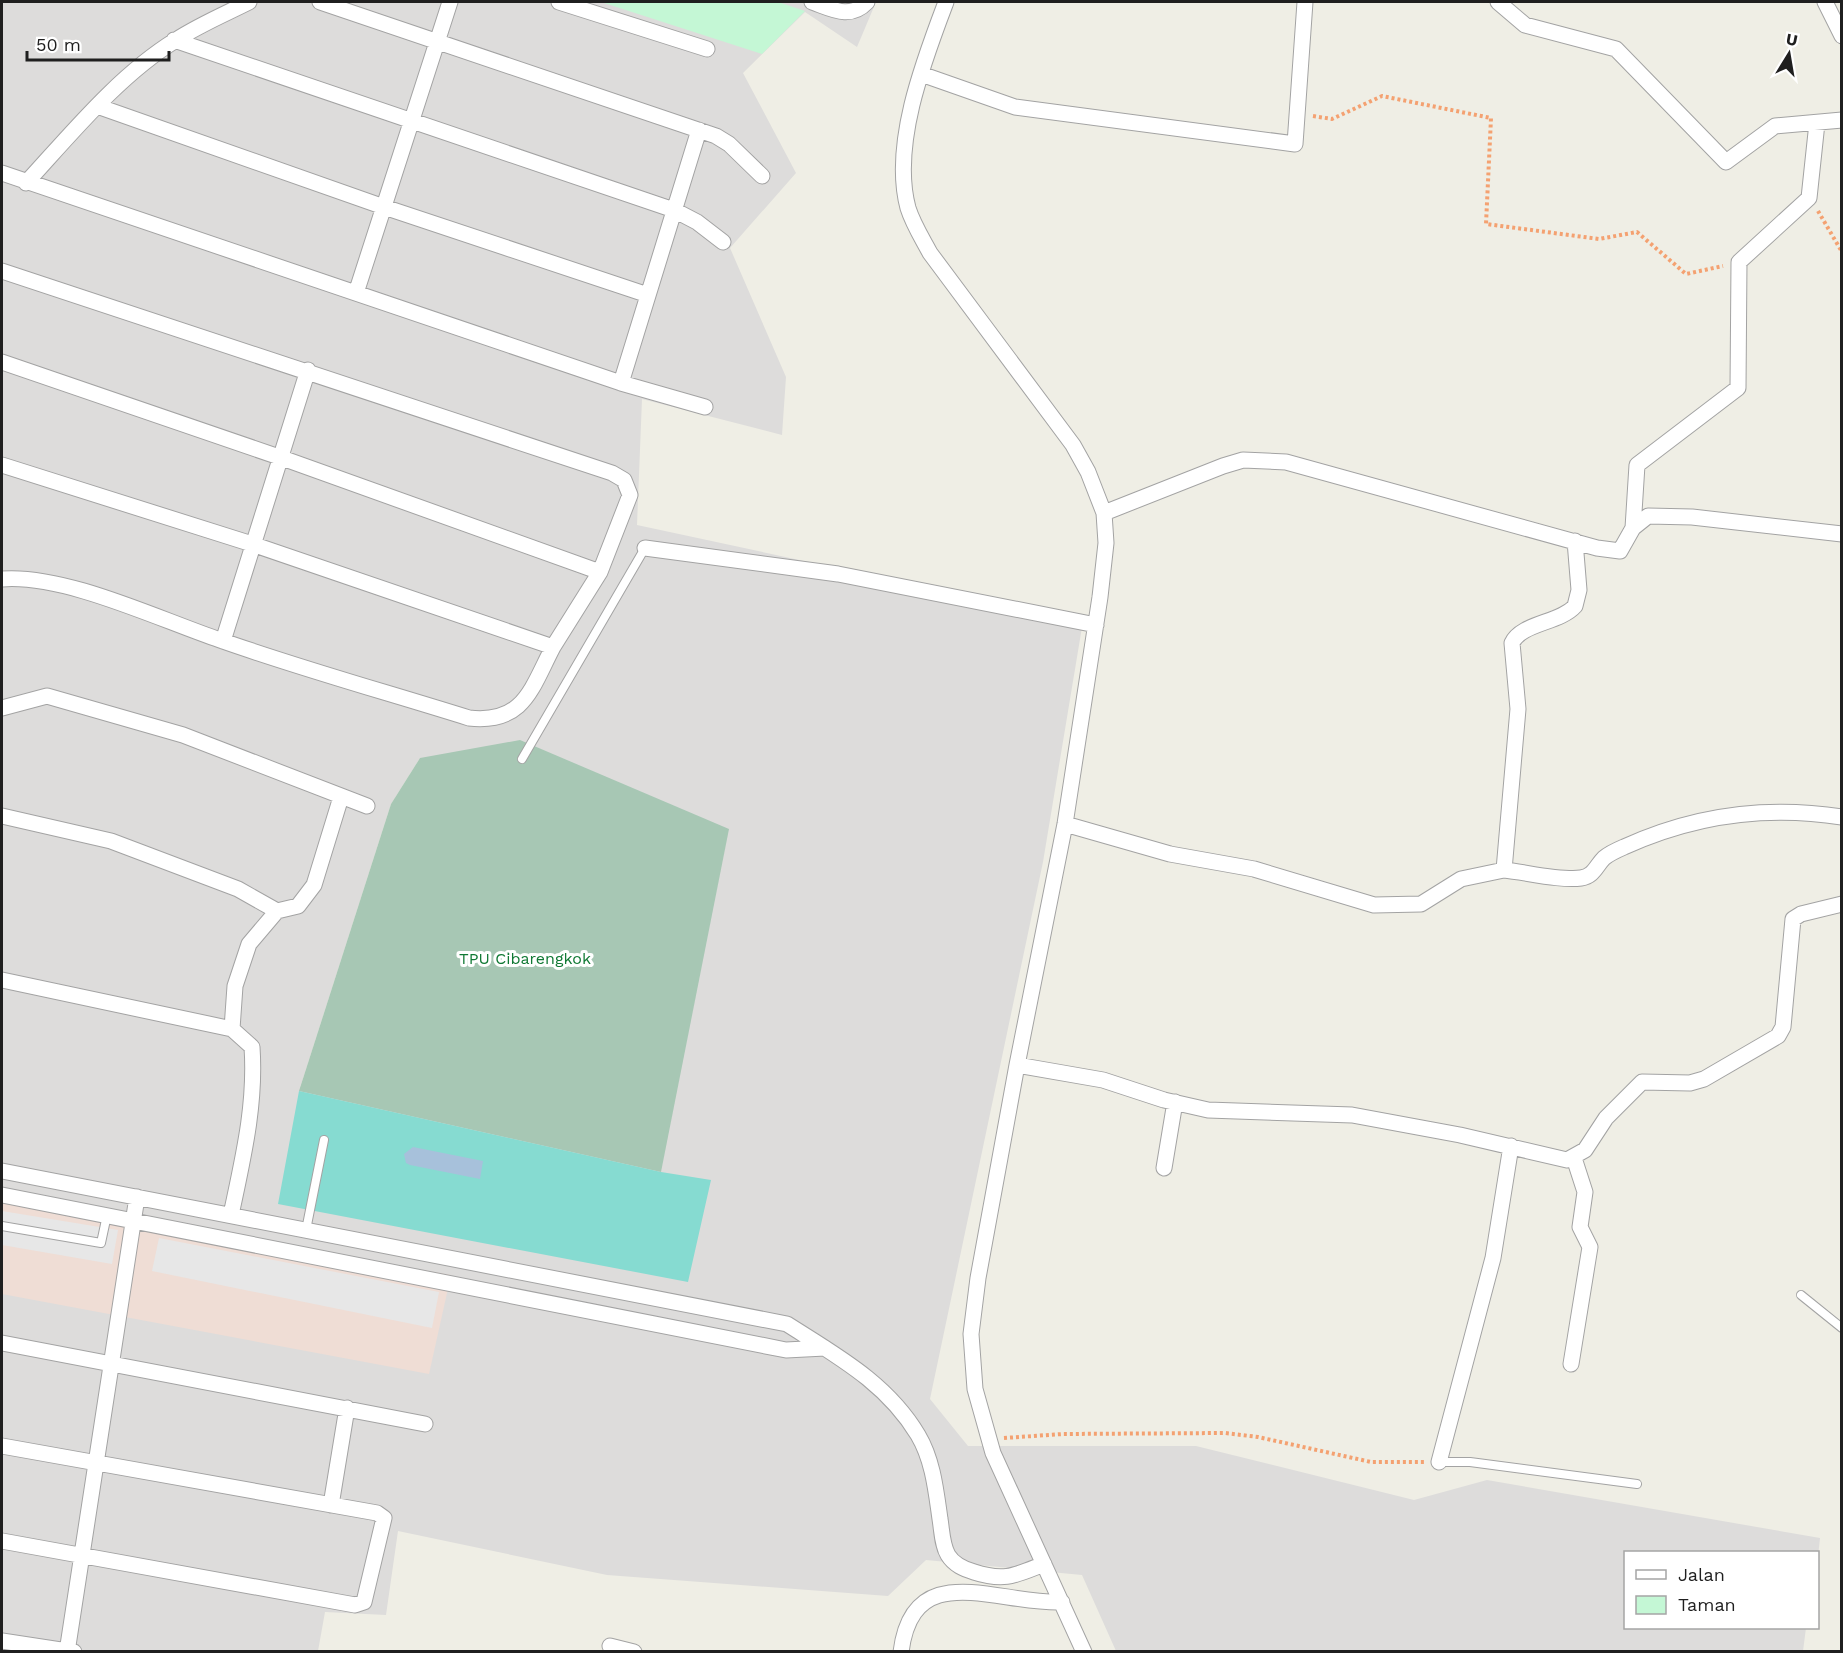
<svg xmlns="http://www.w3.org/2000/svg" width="1843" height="1653" font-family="'Work Sans',sans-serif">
<rect width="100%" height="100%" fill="#efeee5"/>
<!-- residential -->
<path fill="#dddcdb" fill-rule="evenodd" d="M2,2h874l-19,45 -52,-35 -62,61 53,100 -66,75 56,129 -4,58 -140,-36 -5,126 446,96 -40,241 -113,537 38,47h228l218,54 73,-20 333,58 -2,18v-4h-192v76h180l-3,23h-687l-34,-76 -156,-15 -38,36 -281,-21 -209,-44 -12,84 -61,-3 -7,39 -316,1zM420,758l-121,333 92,-287z"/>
<!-- commercial -->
<path fill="#efddd5" d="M2,1195l449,80 -22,99 -427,-80z"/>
<!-- cemetery -->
<path fill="#a7c7b4" d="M520,740l209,89 -68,343 -362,-81 92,-287 29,-46z"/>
<!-- park -->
<path fill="#c4f7d5" d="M601,2h177l27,9 -43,43z"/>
<!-- pitch -->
<path fill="#86dbd1" d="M299,1091l362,81 50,8 -23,102 -410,-78z"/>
<!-- parking -->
<path fill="#e7e7e7" d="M2,1211l116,19 -6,34 -110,-19z
M159,1238l280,54 -7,36 -280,-57z"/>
<!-- water -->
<path fill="#a7c1db" d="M413,1147l70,14 -3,18 -70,-14 -4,-2 -2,-9z"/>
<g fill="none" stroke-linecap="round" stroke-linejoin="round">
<defs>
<path id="lane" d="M522,759l123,-211
M2,1226l99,17 6,-28
M306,1230l18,-90
M1801,1295l41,33
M1439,1462h31l167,22"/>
<path id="street" d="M320,2l396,134 13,8 33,32
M559,2l148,47
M812,2c20,7 38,18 55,0
M946,2c-22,58 -55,143 -38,206 5,16 14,30 22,45l143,192 15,27 16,41 2,30 -6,54 -35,227 -48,241 -39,213 -7,56 4,55 18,64 91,199
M1498,2l27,23 91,24 110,113 49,-36 67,-6
M1825,2l17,34
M174,40l500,170 23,12 26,20
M921,74l94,33 280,37 10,-142
M97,106l287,101 264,88
M2,173l619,210 84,24
M26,183c45,-49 93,-108 150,-143 23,-15 49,-26 73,-38
M2,271l610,202 12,7 6,15 -30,77 -47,75
M356,293l94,-291
M2,362l280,96 318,114
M621,383l78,-253
M2,465l250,79 301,103c-22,42 -29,77 -84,71 -83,-26 -167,-49 -249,-78 -62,-21 -155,-66 -218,-61
M1104,513l119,-47 20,-6 43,2 311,86 23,3 13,-23 4,-63 101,-77 1,-126 70,-64 8,-75
M1633,528l15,-12 44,1 150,17
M645,548l193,26 258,51
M223,641l85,-271
M2,708l45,-12 136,39 184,71
M2,816l109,25 127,48 39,22 21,-5 16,-21 27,-88
M1065,824l105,30 84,15 120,36 47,-1 40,-25 43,-9 14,-161 -6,-66c9,-20 48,-20 63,-37l4,-16 -4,-49
M1504,870c21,2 57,11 77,8 13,-2 15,-12 23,-20 6,-5 13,-8 20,-11 70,-32 141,-42 218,-30
M2,980l230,49 3,-43 14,-42 28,-33
M1017,1065l86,15 61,20 44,10 144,5 108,20 107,25 18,-10 21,-32 36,-36 48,1 14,-4 74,-43 5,-9 10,-108 8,-5 41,-10
M1164,1168l11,-66
M2,1171l785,153c50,32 100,59 131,111 15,25 18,56 22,84 2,12 2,26 8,36 6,10 16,14 26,17 31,10 42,3 70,-8
M2,1195l784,155 39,-2
M231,1215c12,-57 25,-110 21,-168l-20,-18
M2,1343l423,81
M1571,1364l19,-117 -10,-20 5,-35 -11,-34
M2,1446l375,67 7,5 -20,84 -9,3 -353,-64
M1439,1462l54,-204 18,-112
M331,1505l16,-97
M2,1641l72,11
M610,1646l24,6
M67,1652l70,-455
M901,1652c12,-96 97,-47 161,-50"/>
</defs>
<!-- lane casing -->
<use href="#lane" stroke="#a3a3a3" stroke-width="10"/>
<!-- street casing -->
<use href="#street" stroke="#a3a3a3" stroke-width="17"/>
<!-- path -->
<path stroke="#f4a171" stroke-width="4" stroke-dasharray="3 3" stroke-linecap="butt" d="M1313,116l19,3 50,-23 109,22 -5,106 113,15 38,-7 49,42 37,-8
M1818,211l24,41
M1004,1438l59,-4 162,-1 33,4 113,25h54"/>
<!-- lane -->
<use href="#lane" stroke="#fff" stroke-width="8"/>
<!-- street -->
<use href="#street" stroke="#fff" stroke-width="15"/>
</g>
<g text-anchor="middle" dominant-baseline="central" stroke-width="6" stroke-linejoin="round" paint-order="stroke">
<!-- park labels -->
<g font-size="16" fill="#107934" stroke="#fff">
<text x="525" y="958">TPU Cibarengkok</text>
</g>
</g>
<!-- border -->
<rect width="1843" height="1653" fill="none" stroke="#1f1f1f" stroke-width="6"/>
<!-- legend -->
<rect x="1624" y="1551" width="195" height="78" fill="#ffffff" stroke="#a5a5a5" stroke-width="1.5"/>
<rect x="1636" y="1570" width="30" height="9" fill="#ffffff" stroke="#a5a5a5" stroke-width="1.5"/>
<text x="1678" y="1581" font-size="18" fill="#1f1f1f">Jalan</text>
<rect x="1636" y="1596" width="30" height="18" fill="#c4f7d5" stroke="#a5a5a5" stroke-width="1.5"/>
<text x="1678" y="1611" font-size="18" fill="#1f1f1f">Taman</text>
<!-- north arrow -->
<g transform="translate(1789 54) rotate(11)" stroke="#ffffff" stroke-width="4.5" paint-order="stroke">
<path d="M0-4.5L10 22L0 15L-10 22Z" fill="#1f1f1f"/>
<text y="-9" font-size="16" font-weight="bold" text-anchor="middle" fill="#1f1f1f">U</text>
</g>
<!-- scale -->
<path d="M27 51v9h142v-9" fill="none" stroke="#1f1f1f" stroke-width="3"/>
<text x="36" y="51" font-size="18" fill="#1f1f1f" stroke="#ffffff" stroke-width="4.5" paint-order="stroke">50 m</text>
</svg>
